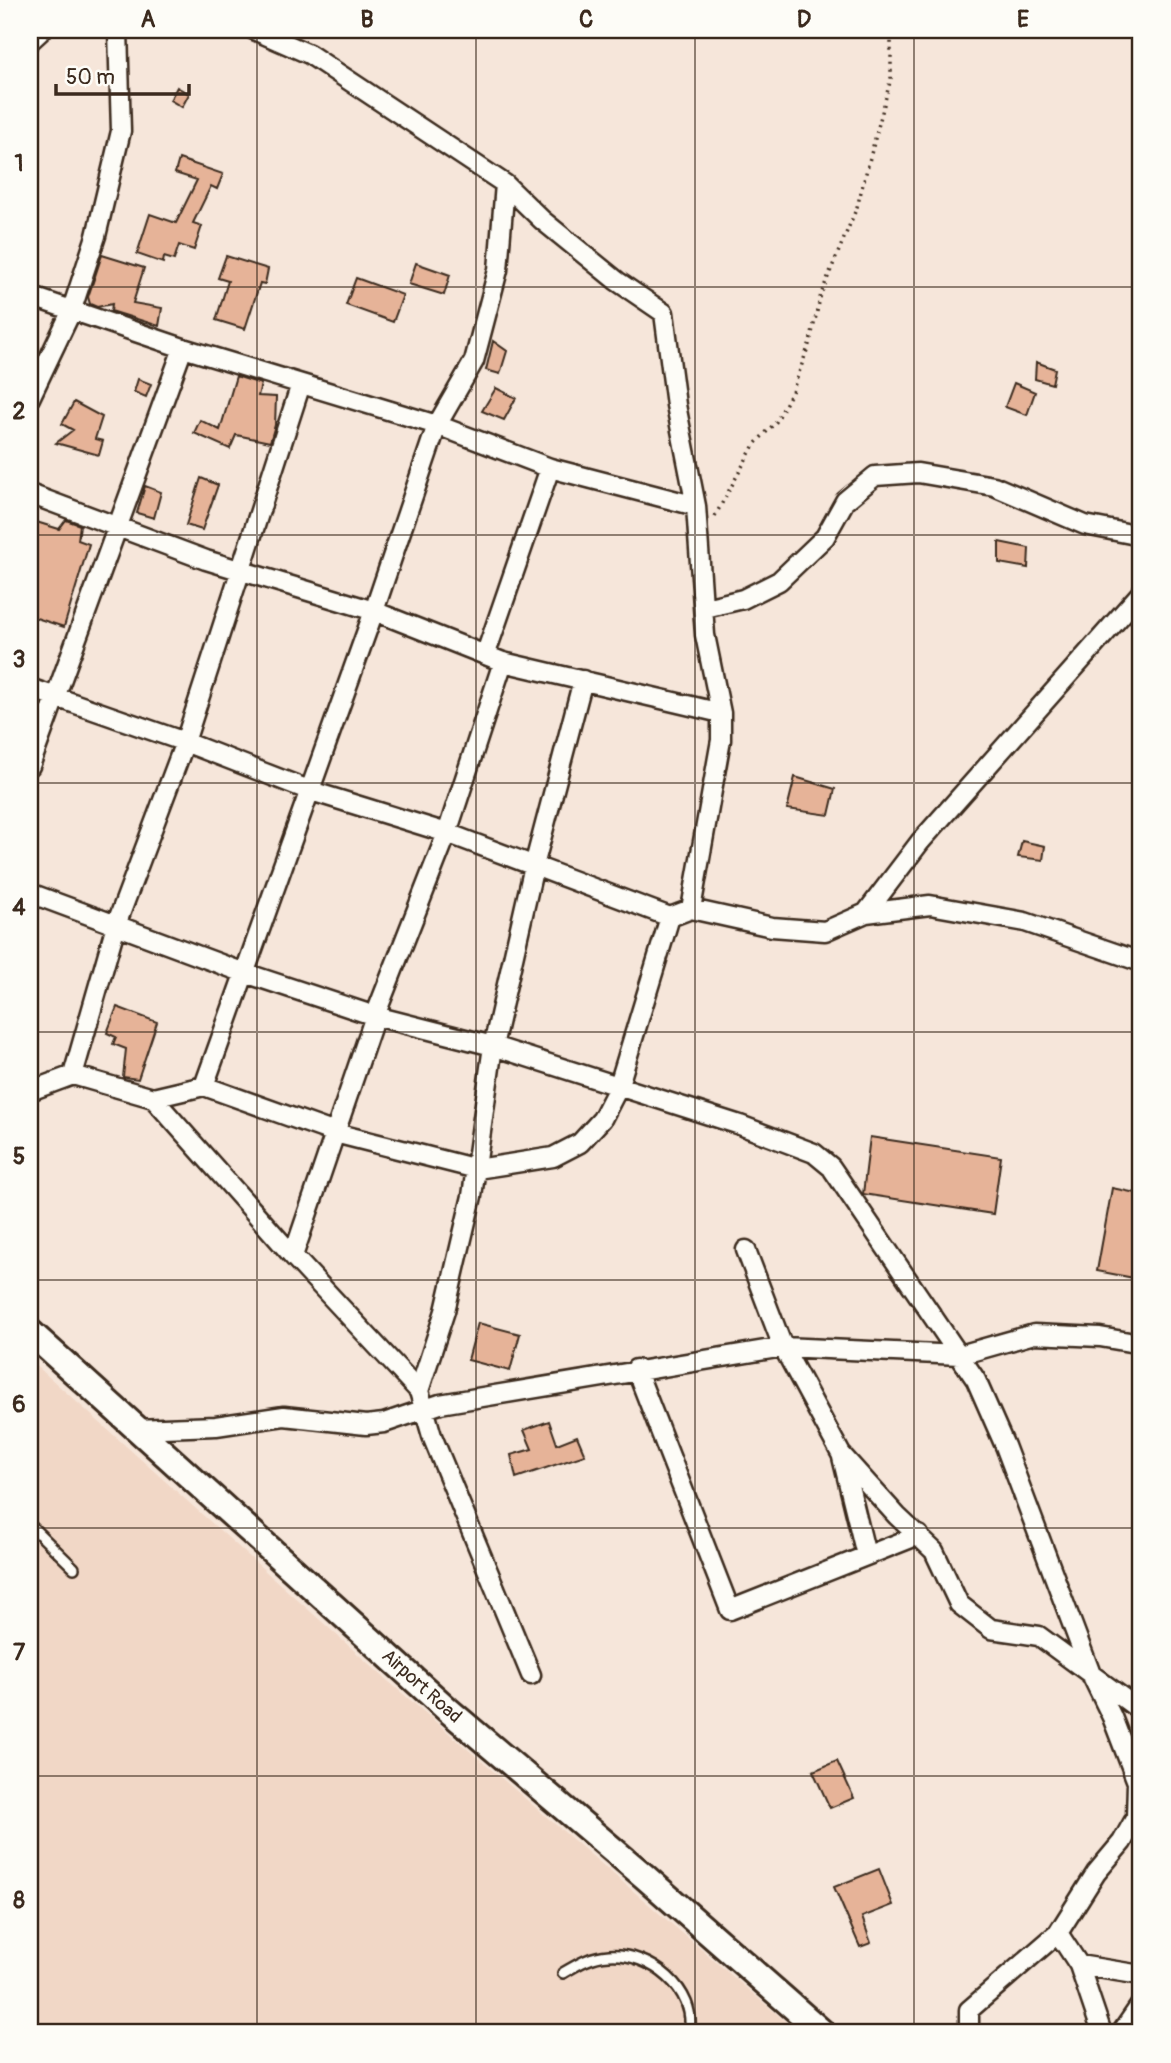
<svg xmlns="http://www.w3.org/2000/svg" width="1171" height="2063" font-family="Pangolin,sans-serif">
<rect width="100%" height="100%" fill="#f6e6da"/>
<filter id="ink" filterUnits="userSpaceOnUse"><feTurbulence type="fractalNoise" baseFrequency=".0143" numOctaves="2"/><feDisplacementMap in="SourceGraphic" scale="14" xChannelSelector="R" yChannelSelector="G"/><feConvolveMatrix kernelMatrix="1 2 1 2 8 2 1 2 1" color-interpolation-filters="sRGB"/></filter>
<g filter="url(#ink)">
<!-- built -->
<path fill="#f1d7c6" d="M30,1360l358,321 411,352h-769z"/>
<!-- building -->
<path fill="#e6b398" stroke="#3b2a1e" stroke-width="2" d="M177,87l12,7 -7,13 -12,-7z
M179,159l44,15 -6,15 -6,-3 -18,37 9,3 -8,24 -15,-5 -5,15 -10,-3 -1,6 -26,-9 13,-40 26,9 21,-43 -22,-7z
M102,255l42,13 -11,35 29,5 -3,18 -48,-15 1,-7 -15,3 -7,-3 -2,-7z
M226,256l42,13 -3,15 -5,-1 -15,46 -29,-9 12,-39 -10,-3z
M416,263l34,12 -6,20 -35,-11z
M356,278l47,17 -10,27 -47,-17z
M493,341l14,10 -7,23 -14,-4z
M1036,362l19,7 -3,15 -17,-5z
M236,376l25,8 -3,12 18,1 -1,28 -5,17 -34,-7 -6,14 -36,-16 6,-13 20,10z
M138,379l13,5 -5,13 -12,-5z
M1014,383l21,9 -8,23 -22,-8z
M496,388l20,10 -12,22 -22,-9z
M74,402l28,15 -7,22 8,2 -4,14 -43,-12 17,-13 -11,-6z
M201,478l17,7 -16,45 -16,-5z
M145,486l16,6 -7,26 -17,-5z
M30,520l29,9 7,-9 14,5 -2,15 11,4 -25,83 -34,-11z
M999,542l30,6 -1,20 -29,-5z
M795,777l40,12 -6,26 -42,-6z
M1022,841l23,5 -2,14 -25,-3z
M117,1007l40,15 -19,57 -15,-2 3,-28 -13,-5 3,-7 -9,-4z
M870,1137l131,20 -8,57 -130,-20z
M1112,1188l29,6 -2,85 -42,-8z
M478,1323l42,11 -10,37 -42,-11z
M549,1421l8,23 20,-8 8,19 -69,23 -5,-23 21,-6 -8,-19z
M837,1761l17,37 -24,10 -17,-37z
M879,1869l14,36 -31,12 9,26 -11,4 -26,-60z"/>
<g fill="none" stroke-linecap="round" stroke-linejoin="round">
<defs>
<path id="lane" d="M30,1525l44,43
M563,1973c15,-9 28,-17 46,-18 41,-3 89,35 80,78"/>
<path id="street" d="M30,41l12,-11
M30,296l153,52 254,77 113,43 146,38
M30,398l41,-86 25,-76 25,-105 -3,-101
M30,494l176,66 168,51 129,51 218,51
M705,608l38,-9 36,-18 46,-44 20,-36 30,-25 43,-3 76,13 91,39 56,11
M486,653l64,-185
M30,688l155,54 126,49 136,42 223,84
M30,766l153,-418
M30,893l212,79 133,44 118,30 247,79 74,28 17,14 145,213 29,66 86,228 21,43 25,65 -1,35 -14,25 -26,31 -38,60 -89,77v23
M691,909l81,18 53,4 41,-18 64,-8 95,17 116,40
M866,913l54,-71 221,-249
M73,1075l43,-150 69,-183 116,-358
M204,1086l131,47 142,36 76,-12 27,-14 22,-24 16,-31 52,-171 21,-8 30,-169v-27l-16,-78 -9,-129 -20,-101 -12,-92 -47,-32 -75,-61 -37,-36 -196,-130 -55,-24
M30,1091l43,-16 80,23 140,158 126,135
M153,1098l51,-12 170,-475 63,-186 37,-64 24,-91 7,-86
M746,1250l37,97 58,107 56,62 37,35 25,53 32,25 48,7 102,75
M293,1256l82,-240 72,-183 56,-171
M636,1369l94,241 189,-75
M136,1429l80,-3 68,-10 82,9 18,-2 56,-19 343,-57 177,8 74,-21 66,3 41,7
M842,1457l24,98
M531,1675l-99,-239 -13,-45 26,-80 27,-115 21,-150 41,-180 49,-186
M1058,1933l21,32 23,68
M1079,1965l62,10
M1121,2033l20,-29"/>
<g id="secondary">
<path id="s1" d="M30,1332l418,378 196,166 179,157"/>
</g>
</defs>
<!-- lane casing -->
<use href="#lane" stroke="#3b2a1e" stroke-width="14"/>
<!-- street casing -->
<use href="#street" stroke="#3b2a1e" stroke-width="23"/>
<!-- secondary casing -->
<use href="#secondary" stroke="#3b2a1e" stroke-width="30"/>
<!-- path -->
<path stroke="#3b2a1e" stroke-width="3.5" stroke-dasharray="2 5" stroke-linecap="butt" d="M715,516l39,-71 22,-23 16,-30 18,-50 11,-48 36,-87 34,-129v-48"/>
<!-- lane -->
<use href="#lane" stroke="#fdfcf7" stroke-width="9"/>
<!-- street -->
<use href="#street" stroke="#fdfcf7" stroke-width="18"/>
<!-- secondary -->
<use href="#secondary" stroke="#fdfcf7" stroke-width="24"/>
</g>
</g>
<!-- grid -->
<path fill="none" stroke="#3b2a1e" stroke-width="2" stroke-opacity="0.55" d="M257,30v2003M476,30v2003M695,30v2003M914,30v2003M30,287h1111M30,535h1111M30,783h1111M30,1032h1111M30,1280h1111M30,1528h1111M30,1776h1111"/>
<g text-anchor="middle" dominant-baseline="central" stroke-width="5" stroke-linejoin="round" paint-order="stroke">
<!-- street labels -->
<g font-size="19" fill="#3b2a1e" stroke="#fdfcf7">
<text stroke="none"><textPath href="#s1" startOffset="528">Airport Road</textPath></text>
</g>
</g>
<!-- margin -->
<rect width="1171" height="2063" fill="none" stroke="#fdfcf7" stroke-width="77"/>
<!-- scale -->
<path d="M56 84v10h133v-10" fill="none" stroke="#3b2a1e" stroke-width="3.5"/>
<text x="66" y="84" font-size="21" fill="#3b2a1e" stroke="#fdfcf7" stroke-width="5" paint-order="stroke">50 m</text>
<rect x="38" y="38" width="1094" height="1986" fill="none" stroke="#3b2a1e" stroke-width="2.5"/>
<g font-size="23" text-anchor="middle" font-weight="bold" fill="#3b2a1e">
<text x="148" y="27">A</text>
<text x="367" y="27">B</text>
<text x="586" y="27">C</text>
<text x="804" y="27">D</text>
<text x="1023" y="27">E</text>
<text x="19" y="171">1</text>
<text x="19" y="419">2</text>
<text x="19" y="667">3</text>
<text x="19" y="915">4</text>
<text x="19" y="1164">5</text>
<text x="19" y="1412">6</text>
<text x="19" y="1660">7</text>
<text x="19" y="1908">8</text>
</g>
</svg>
